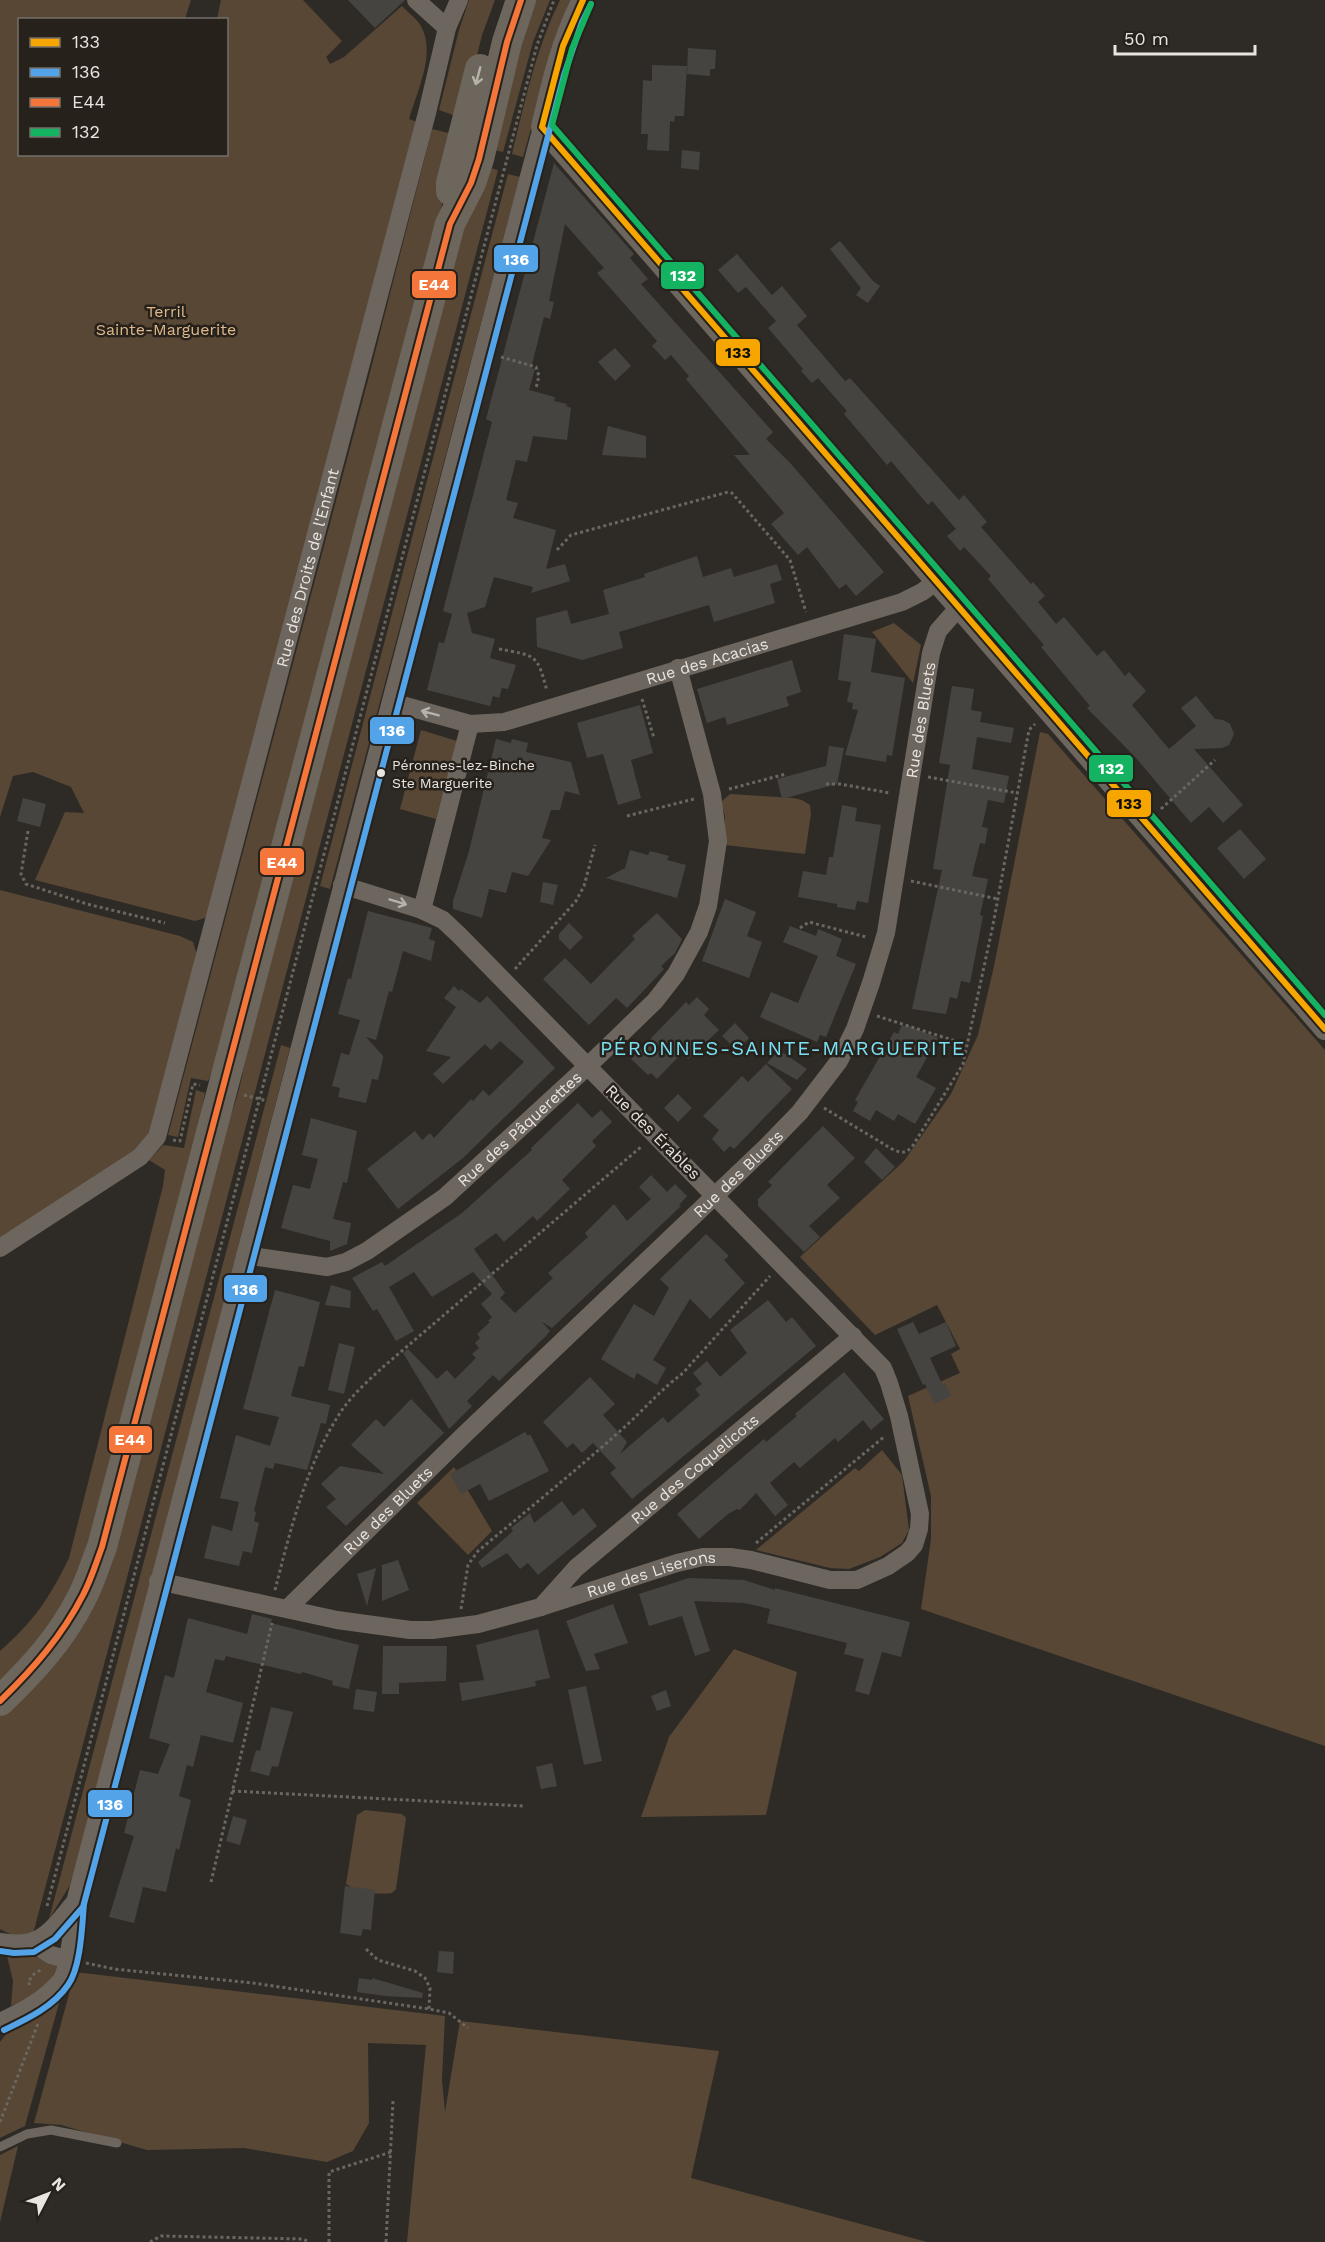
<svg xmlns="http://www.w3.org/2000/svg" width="1325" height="2242" font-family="'Work Sans',sans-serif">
<rect width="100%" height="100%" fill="#2e2b27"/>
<!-- green -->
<path fill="#584734" d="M0,0h191l-6,19 -165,1v134h206v-134l-9,-1 4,-19h82l39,41 -16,16 4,7 14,-7 58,-51c5,5 12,11 17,17 19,27 -2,68 -10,96l8,3 -206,787 -6,9 -10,3 -160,-41 30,-68 19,1 -13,-26 -38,-15 -20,4 -13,41z
M469,0h26l-13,35 -19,78 -7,3 -17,-6 20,-80z
M529,0h21l-17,42 -30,110 -16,-4z
M560,0h12l-19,49 -30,108 -11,-3c13,-53 24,-105 48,-154z
M432,129l25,6 -26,120 -207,788 -16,38 -17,-3 -13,59 -10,-2 200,-755z
M481,166l17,4 -465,1764 -19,2 -14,-7v-213l41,-40 28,-33 154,-510c15,-30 21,-61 25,-95l217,-823z
M508,174l12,3 -190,712 -10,-3z
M894,623l27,22 -8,38 -41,-51z
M421,730l36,11 -21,78 -36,-10z
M1040,732l8,2 277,316v696l-404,-137 10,-70v-43l-23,-100 52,-23 -9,-19 9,-5 -23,-44 -62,30 -75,-78 104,-96 47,-67 27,-59 16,-69z
M730,794l63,4 9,2 8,5 1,9 -6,40 -80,-9v-29l-4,-14z
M0,890l180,46 13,6 3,10 -1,16 -44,164 -23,26 -32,17 -49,37 -47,31z
M281,1045l9,3 -209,801 -11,36 -21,34z
M196,1090l9,3 -7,37 -125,470 -73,88v-37c34,-30 49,-52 69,-93l94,-372 2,-16 -16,-10 14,-15 21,3z
M882,1450l20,25 7,55 -7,13 -22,14 -31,12 -19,-1 -74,-18 99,-82 4,3z
M454,1467l38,64 -24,24 -51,-52z
M734,1649l63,23 -31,143 -125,2 28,-80z
M365,1810l37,4 4,4 -10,71 -4,4c-14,2 -34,-1 -46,-9l11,-69z
M6,1951l54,11c-9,23 -27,34 -49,44l2,-25z
M75,1972l370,44 -3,64 3,32 15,-91 259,30 -28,127 236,64h-520l19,-197 -58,-2 1,80 -16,28 -26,11 -83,-14 -97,2 -86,-25 -27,-2z
M63,1989l-38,137 -25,12v-96l15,-19z
M18,2146l-18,76v-67z"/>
<!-- building -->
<path fill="#464441" d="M348,0h57l-30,28z
M688,48l28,2 -1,19h-5v7l-23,-2z
M652,65l35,1 -3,50h-9l-1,6 -4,-1 -1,30 -22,-1 1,-16h-7l2,-54 9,1z
M682,150l18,2 -1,18 -18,-2z
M554,163l80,91 -4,4 18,21 -7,5 132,148 -7,7 26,26 92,107 -28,24 -10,-12 -7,5 -32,-42 -9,8 -27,-31 13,-11 -50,-58h16l-64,-76 3,-3 -18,-21 -6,5 -13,-14 5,-5 -60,-68 7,-5 -39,-44 -16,77 5,1 -4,17 -6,-2 -13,51 4,1 -6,21 26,7 -1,4 13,3 -1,2 5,2 -4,32 -34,-4 -6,26 -11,-2 -10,40 12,3 -5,15 43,12 -10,39 19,-5 5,17 -39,12 2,-6 -39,-10 -9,30 -18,6 5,20 23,6 -5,19 26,7 -8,24 -6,-1 -3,10 -6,-2 -3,10 -63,-16 12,-48 5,1 8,-29 -9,-3 49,-189 -6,-3z
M840,241l33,40 7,5 -12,17 -12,-8 5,-7 -31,-39z
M737,254l35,41 10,-9 25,30 -10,9 48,56 5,-3 109,122 5,-5 23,27 -6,5 50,57 2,-2 12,14 -7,6 18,22 8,-7 33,39 7,-6 21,26 4,-4 17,19 -14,14 37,44 27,-23 -15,-18 15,-12 19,23 8,1 7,4 4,10 -5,11 -7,3 -28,1 49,56 -20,18 -14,-16 -18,16 -55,-65 -49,-50 3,-2 -49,-59 3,-2 -56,-66 3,-3 -27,-29 -4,4 -13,-15 9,-7 -24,-28 -4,4 -37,-44 -4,4 -43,-51 3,-3 -29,-33 -6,5 -11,-12 2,-2 -35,-41 8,-7 -30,-34 -8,6 -20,-23z
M615,348l16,18 -16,15 -17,-19z
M608,426l38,10v22l-44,-3z
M697,556l6,21 28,-9 3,9 43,-13 5,16 -12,4 5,19 -61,19 -5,-17 -90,27 4,16 -41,12 -45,-13 -1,-29 31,-8 4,14 38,-10 -6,-24 42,-13 -1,-3z
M844,634l32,5 -5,33 34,6 -13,78 -5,-1 -1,7 -41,-7 13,-45 -6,-1 1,-6 -6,-1 4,-20 -13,-2z
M792,660l9,32 -15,5 3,9 -62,19 -2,-8 -18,6 -10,-34z
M952,686l22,3 -3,21 11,2 -2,10 34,6 -3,15 -34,-6 -5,32 37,7 -5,27 -16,-3 -6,27 6,1 -3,16 -5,-1 -8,33 16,3 -8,36 3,1 -13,67 -9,-2 -4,18 -7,-2 -4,17 -34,-5 30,-139 -9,-1 17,-104 -11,-2z
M640,705l13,48 -22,7 10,38 -23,7 -15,-51 -16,4 -10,-35z
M496,739l15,4 1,-4 16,4 -2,9 45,10 9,33 -15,-4 -5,19h-9l-9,28 9,2 -23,36 -16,-4 -6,21 -17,-4 -7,29 -29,-9v-8l16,-50z
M829,746l15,2 -7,36 -55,15 -5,-20 49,-13z
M23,798l23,6 -6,23 -23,-6z
M842,805l15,3 -2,13 26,4 -13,78 -11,-2 -2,9 -18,-3v-3l-39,-7 5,-26 23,4 3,-18h4z
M1240,829l26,30 -22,20 -27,-31z
M630,850l18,5 2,-4 19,5 -2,4 19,5 -9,33 -71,-20 19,-10z
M543,882l15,3 -5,20 -13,-3z
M725,899l31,13 -9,24 15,6 -13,36 -47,-17z
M368,911l64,17 -3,11 6,2 -4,20 -28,-10 -11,41 -3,-1 -13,49 -10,-3 17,19v3l-5,21 -6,-1 -6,24 -28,-6 2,-9 -8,-2 9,-33 8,2 11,-35 -22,-6 10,-36 3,1z
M657,913l25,26 -7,14 -14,13 3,3 -37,39 -11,-10 -27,27 -46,-46 22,-21 26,26 44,-45 -3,-3z
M569,923l14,14 -13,13 -11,-11v-5z
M790,926l26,10 2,-7 24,10 -6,17 20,8 -30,73 -6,-2 -3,7 -57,-25 11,-25 27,11 20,-47 -35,-14z
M454,986l5,5 2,-2 19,14 7,-7 68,72 -92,90 -65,51 -31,-40 48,-38 7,9 8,-7 4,5 37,-39 2,2 10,-11 6,6 35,-34 -24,-21 -9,9 -6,-6 -42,40 -10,-10 18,-17 -25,-6 30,-44 -12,-9z
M697,997l12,12 -5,6 15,15 -31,29 -6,-6 -25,26 -6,-6 -3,2 -17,-16 55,-57 3,3z
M735,1023l14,15 -12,12 -15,-14z
M902,1025l5,2v-2l31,13 -22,39 20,11 -21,36 -17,-10 -4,7 -18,-11 -6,11 -17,-10 5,-9 -3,-2 39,-68 4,2z
M779,1050l28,19 -10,11 -30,-17z
M766,1064l26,25 -58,60 -4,-3 -6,6 -12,-13 7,-9 -16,-14 39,-40 6,6z
M678,1094l14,14 -14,14 -14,-14z
M578,1103l14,15 9,-8 11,12 -20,19 4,5 -34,34 8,9 -33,32 -4,-5 -29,26 -8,-9 -22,16 31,44 -5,5 15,15 38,-35 -5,-5 40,-36 -3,-4 29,-29 13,17 24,-22 -12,-12 12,-12 16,17 8,-8 12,12 -8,9 2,1 -129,122 -10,-6 8,9 -4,5 -47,45 -6,-6 -26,26 5,5 -23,23 -46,-76 5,-4 29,30 10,-9 8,9 21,-21 -4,-4 7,-6 -4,-5 5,-5 -3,-4 13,-12 -2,-1 4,-4 -11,-13 11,-10 -19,-22 -41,25 -18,-25 -25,15 25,44 -18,10 -19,-32 -4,2 -21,-33 30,-16 3,4 77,-53 70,-63 -1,-2z
M311,1118l46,13 -10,52 -4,-1 -10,37 18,4 -4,21 -17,7v-10l-49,-13 12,-43 17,4 8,-30 -16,-4z
M823,1126l32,32 -28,27 13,13 -31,28 11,11 -16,15 -46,-46v-7l14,-14 -4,-3z
M876,1148l19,19 -13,13 -18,-18z
M706,1234l23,22 -5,4 21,23 -35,36 -20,-20 -37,61 13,8 -9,17 -20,-12 -3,6 -33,-20 33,-55 20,12 15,-28 -9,-9z
M331,1285l20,6 -1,17 -25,-3z
M275,1290l45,12 -16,65 -5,-1 -8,30 39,9 -4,19 -5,-1 -14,47 -32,-7 -2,6 -8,-2 -11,44 2,1 -2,9 5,2 -7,30 -9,-2 -4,15 -35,-8 8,-33 20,6 7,-29 -19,-4 16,-63 34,11 9,-29 -36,-8z
M768,1300l18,22 6,-5 24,29 -184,153 -22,-26 6,-5 -23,-25 -11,10 -9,-10 -6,5 -24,-26 47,-45 25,27 -12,11 24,27 -7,12 43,-37 5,6 32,-28 -5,-6 7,-5 -9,-11 14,-12 13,16 27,-24 -17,-23z
M913,1322l6,12 27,-12 10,24 -26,12 12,26 3,-1 6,13 -17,8 -9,-20 -2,1 -26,-56z
M339,1343l16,4 -11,47 -16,-4z
M844,1372l40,47 -13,11 -8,-10 -25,22 -3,-4 -35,30 -6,-6 -24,21 18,22 -13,11 -19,-23 -16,17 -3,-1 -9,5 -29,25 -22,-25 87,-75 2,3 31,-26 -2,-2z
M411,1399l33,34 -98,93 -20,-19 10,-8 -15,-15 19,-18 44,8 -33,-29 25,-26 8,8z
M525,1432l3,4 2,-2 19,37 -60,30 -9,-17 -19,10 -11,-20z
M562,1501l11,15 10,-8 14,18 -59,49 -10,-12 -8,6 -13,-16 -25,15 -4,-6 35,-31 -2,-3 19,-15 4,10z
M398,1560l11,30 -27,11v-36z
M376,1568l-9,38 -10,-32z
M689,1578l55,2 31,10v-2l135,34 -9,35 -19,-5 -13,43 -14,-4 9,-32 -20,-5 3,-11 -80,-20 3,-14 -26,-6 -50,-2 16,50 -15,5 -13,-40 -33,10 -10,-32z
M613,1604l15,39 -34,11 6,15 -14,2 -20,-50z
M252,1614l20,5 -1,4 88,22 -10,44 -17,-4 1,-4 -31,-9 -1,2 -75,-18 -2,5 -9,-2 -9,33 37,11 -10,40 -32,-8 -8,32 -6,-2 -8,31 12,4 -12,50 -3,-2 -10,44 -23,-5 -9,36 -25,-6 25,-81 -10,-3 16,-63 18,4 12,-30 -21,-6 16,-63 9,3 14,-60 59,16z
M538,1629l12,49 -15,3 1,5 -74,15 -3,-18 25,-3 -8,-35z
M383,1646h64l-1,35 -47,2v11h-17z
M586,1686l16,75 -18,4 -16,-75z
M356,1689l21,3 -3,20 -21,-3z
M666,1690l5,16 -14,5 -6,-15z
M271,1707l22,5 -15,55 -6,-1 -3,10 -19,-5 6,-21 4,1z
M552,1763l5,23 -16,3 -5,-22z
M233,1816l14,4 -7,25 -14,-4z
M345,1886l30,4 -4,40 -8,-1 -2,7 -21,-3z
M439,1951l15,1 -1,22 -16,-2z
M359,1978l13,2v-2l51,15 -1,5 -37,-2 -28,-4z"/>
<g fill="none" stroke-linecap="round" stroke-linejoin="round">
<!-- path -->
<path stroke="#6a6660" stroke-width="3" stroke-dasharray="3 3" stroke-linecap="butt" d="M501,357l35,10 3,9 -3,12
M557,550l14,-15 157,-43 4,1 58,67 16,52
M499,649c37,7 38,4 48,42
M642,699l12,39
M928,777l89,16
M826,784h14l50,9
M729,789l57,-15
M1161,809l54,-49
M627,816l67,-17
M28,831l-7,43 5,10 61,20 78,19
M911,881l87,18
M800,928l9,-6 57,15
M515,969l61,-68 8,-15 11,-41
M877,1016l91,29
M244,1095l23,6
M824,1108l68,41c9,4 13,5 20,-2l51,-83 30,-139 36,-195 6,-6
M173,1140l7,1 13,-57 7,1
M756,1543l129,-107
M275,1590c16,-62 31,-126 67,-180 11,-16 27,-30 41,-43l259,-221
M461,1609l7,-44 10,-14c47,-39 95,-78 141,-119 22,-19 41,-42 64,-59l87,-97
M232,1791l291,15
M211,1882l61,-259
M47,1906l490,-1861 17,-45
M366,1949l12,11 37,11 10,7 5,10 -1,21
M86,1963l28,6 139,14 176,26 20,4 19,15
M30,1985l-2,-3 6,-8 8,-5
M0,2122l39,-101
M150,2242l11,-6 142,3 6,3
M329,2242v-70l62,-20
M386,2242l7,-141"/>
<!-- service -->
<path stroke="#6d665e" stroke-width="9" d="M0,2147l27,-13 24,-4 66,13"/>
<!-- minor -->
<g stroke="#6d665e" stroke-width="18">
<path d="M416,0l31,28"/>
<path id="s1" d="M470,724l34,-2 398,-120 20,-10 15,-11"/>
<path d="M342,885l80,25 48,-186 -79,-22"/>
<path id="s2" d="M0,1248l140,-91 17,-20 270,-1024 20,-85 12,-28"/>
<path id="s3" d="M245,1255l82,12 19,-5 21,-11 78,-54 145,-133 65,-63 21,-27 23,-42 9,-26 10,-65 -6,-47 -34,-126"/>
<path id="s4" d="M158,1581l179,39 73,10h22l46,-6 63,-17 136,-44 26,-6h27l21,3 79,20h27l31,-14 19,-13 7,-8 5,-16 1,-15 -21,-98 -10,-33 -6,-15 -424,-433 -16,-15 -21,-10"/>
<path id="s5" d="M541,1607l35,-39 277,-232"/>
<path id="s6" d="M287,1609l177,-174 302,-288 34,-35 39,-51 16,-32 16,-46 15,-50 45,-280 7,-22 21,-24"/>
<path d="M0,1942c42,7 50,-11 75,-40"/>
<path d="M32,1943l19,12 15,4"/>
<path d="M0,2022c23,-11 45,-22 61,-42 8,-10 13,-63 14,-78l467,-1775"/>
</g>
<!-- tertiary -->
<path stroke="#6d665e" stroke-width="22" d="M583,0c-21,40 -31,84 -41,127l783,902"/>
<!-- trunk -->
<path stroke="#6c665d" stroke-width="30" d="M451,191v-8l29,-114
M0,1701c32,-31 61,-62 81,-102 9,-16 14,-35 21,-52l348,-1323 21,-41 8,-24 28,-117 14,-42"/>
<defs>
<path id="bus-1" d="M542,127l783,902
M542,127l21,-81 20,-46"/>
<path id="bus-2" d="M0,1951l14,2 20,-1 21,-13 28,-32 8,-30
M4,2030c23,-11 49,-23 64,-45 13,-18 14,-59 16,-81l480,-1829 18,-53 9,-18"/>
<path id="bus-3" d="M0,1701c33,-32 62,-65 83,-106 8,-15 13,-32 19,-48l348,-1323 21,-41 8,-24 28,-117 14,-42"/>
<path id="bus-4" d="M591,4l-19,45 -20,76 773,890"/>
</defs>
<!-- bus-1 casing -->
<use href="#bus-1" stroke="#27211b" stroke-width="10"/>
<!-- bus-2 casing -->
<use href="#bus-2" stroke="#27211b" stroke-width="10"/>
<!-- bus-3 casing -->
<use href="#bus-3" stroke="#27211b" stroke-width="10"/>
<!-- bus-4 casing -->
<use href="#bus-4" stroke="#27211b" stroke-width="10"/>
<!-- bus-1 -->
<use href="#bus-1" stroke="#f7a600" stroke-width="6"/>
<!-- bus-2 -->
<use href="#bus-2" stroke="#53a3e8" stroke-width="6"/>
<!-- bus-3 -->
<use href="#bus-3" stroke="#f5763a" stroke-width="6"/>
<!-- bus-4 -->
<use href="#bus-4" stroke="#13b361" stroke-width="6"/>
</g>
<!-- one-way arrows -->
<defs><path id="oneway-shaft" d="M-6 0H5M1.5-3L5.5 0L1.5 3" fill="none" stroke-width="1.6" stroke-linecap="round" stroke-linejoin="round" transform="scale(1.5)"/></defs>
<use stroke="#b6b2ac" href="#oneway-shaft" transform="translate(478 76) rotate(105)"/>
<g stroke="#b7b2ac">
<use href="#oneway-shaft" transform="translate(430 713) rotate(-165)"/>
<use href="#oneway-shaft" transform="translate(398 902) rotate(17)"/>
</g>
<!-- markers -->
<circle fill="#e8e4e0" stroke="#27211b" stroke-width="2" cx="381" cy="773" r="5"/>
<g text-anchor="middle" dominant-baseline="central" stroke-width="5" stroke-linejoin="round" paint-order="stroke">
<!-- bus labels -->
<g font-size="14" fill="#e8e4e0" stroke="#27211b" text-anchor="start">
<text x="392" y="765">Péronnes-lez-Binche<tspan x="392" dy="18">Ste Marguerite</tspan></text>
</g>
<!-- park labels -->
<g font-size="16" fill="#dfb88b" stroke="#27211b">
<text x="166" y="311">Terril<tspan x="166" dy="18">Sainte-Marguerite</tspan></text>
</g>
<!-- street labels -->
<g font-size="16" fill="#e8e4e0" stroke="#27211b">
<text stroke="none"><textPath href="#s2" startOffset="782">Rue des Droits de l'Enfant</textPath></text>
<text stroke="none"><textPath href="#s1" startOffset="246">Rue des Acacias</textPath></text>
<text stroke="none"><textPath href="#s6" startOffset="1131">Rue des Bluets</textPath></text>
<text stroke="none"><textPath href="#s3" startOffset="322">Rue des Pâquerettes</textPath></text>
<text transform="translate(653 1132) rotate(45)">Rue des Érables</text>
<text stroke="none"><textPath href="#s6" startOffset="627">Rue des Bluets</textPath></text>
<text stroke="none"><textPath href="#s5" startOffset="207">Rue des Coquelicots</textPath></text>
<text stroke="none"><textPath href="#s6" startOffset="141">Rue des Bluets</textPath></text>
<text stroke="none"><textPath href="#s4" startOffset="506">Rue des Liserons</textPath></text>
</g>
<!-- quarter labels -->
<g font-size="20" letter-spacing="1.5" fill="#79e1f4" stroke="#27211b">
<text x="783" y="1048">PÉRONNES-SAINTE-MARGUERITE</text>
</g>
</g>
<g stroke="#27211b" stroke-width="2">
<rect x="493" y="244" width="46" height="29" rx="6" fill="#53a3e8"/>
<rect x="660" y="261" width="45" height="29" rx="6" fill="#13b361"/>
<rect x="411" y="270" width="46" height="29" rx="6" fill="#f5763a"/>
<rect x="715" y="338" width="46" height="29" rx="6" fill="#f7a600"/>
<rect x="369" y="716" width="46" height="29" rx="6" fill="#53a3e8"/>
<rect x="1088" y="754" width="46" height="29" rx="6" fill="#13b361"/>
<rect x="1106" y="789" width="46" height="29" rx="6" fill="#f7a600"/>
<rect x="259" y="847" width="46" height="29" rx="6" fill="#f5763a"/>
<rect x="223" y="1274" width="45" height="29" rx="6" fill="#53a3e8"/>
<rect x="108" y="1425" width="45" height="29" rx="6" fill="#f5763a"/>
<rect x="87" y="1789" width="46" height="29" rx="6" fill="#53a3e8"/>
</g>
<g font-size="16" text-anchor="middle" font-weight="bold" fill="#fff">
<text x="516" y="265">136</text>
<text x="683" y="281">132</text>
<text x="434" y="290">E44</text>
<text x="392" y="736">136</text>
<text x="1111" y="774">132</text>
<text x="282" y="868">E44</text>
<text x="245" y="1295">136</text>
<text x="130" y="1445">E44</text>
<text x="110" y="1810">136</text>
</g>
<g font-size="16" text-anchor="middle" font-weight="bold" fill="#111">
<text x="738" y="358">133</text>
<text x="1129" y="809">133</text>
</g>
<!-- legend -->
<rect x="18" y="18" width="210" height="138" fill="#27211b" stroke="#746f6a" stroke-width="1.5"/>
<rect x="30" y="38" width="30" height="9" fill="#f7a600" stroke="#746f6a" stroke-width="1.5"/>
<text x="72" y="48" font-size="18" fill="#e8e4e0">133</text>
<rect x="30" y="68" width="30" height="9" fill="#53a3e8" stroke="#746f6a" stroke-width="1.5"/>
<text x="72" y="78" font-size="18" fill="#e8e4e0">136</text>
<rect x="30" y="98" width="30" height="9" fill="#f5763a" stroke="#746f6a" stroke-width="1.5"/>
<text x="72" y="108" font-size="18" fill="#e8e4e0">E44</text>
<rect x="30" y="128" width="30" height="9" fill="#13b361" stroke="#746f6a" stroke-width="1.5"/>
<text x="72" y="138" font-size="18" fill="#e8e4e0">132</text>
<!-- north arrow -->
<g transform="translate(48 2194) rotate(48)" stroke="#27211b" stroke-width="4.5" paint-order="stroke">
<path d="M0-4.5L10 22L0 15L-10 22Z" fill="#e8e4e0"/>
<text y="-9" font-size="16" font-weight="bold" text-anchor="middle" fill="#e8e4e0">N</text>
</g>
<!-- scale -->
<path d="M1115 45v9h140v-9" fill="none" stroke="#e8e4e0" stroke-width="3"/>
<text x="1124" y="45" font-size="18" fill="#e8e4e0" stroke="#27211b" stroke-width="4.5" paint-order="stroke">50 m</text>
</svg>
